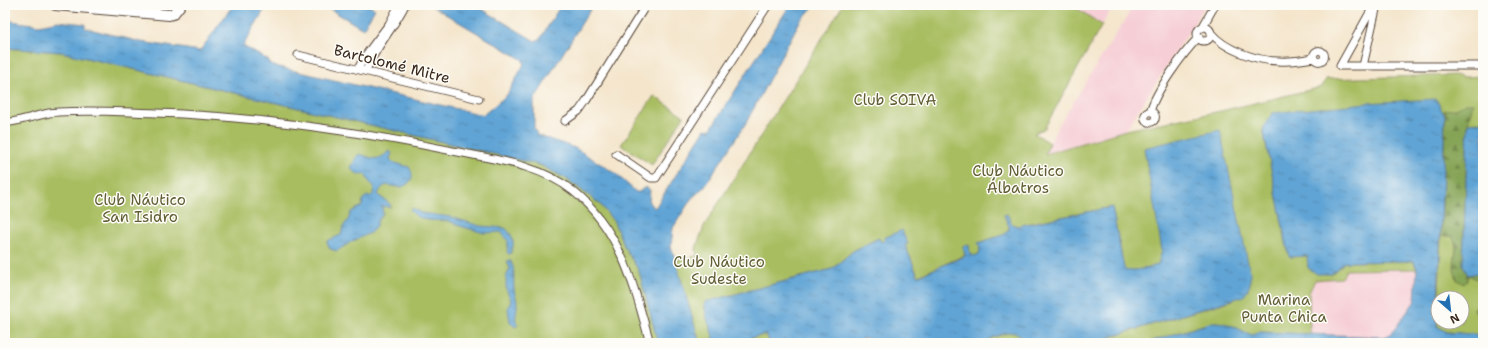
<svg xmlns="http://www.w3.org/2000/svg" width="1488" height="348" font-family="'Shantell Sans',sans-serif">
<defs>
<pattern id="forest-firs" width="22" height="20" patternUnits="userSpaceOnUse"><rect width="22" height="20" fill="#86a457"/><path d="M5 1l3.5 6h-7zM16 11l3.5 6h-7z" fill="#6f8647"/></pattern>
<pattern id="water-ripples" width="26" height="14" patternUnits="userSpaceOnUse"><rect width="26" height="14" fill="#60a4d5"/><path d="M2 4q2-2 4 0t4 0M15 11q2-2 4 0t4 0" fill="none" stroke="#5086ac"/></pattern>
</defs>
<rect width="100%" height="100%" fill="#fdfcf7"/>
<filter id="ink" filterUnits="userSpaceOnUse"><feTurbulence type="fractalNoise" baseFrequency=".025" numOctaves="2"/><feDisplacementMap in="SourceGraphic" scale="8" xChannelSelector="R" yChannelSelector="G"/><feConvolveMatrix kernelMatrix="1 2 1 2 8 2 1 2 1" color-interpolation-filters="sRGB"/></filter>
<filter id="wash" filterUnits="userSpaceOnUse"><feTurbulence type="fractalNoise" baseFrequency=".012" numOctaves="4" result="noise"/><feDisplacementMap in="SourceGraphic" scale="16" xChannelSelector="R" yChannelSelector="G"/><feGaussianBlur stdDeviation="0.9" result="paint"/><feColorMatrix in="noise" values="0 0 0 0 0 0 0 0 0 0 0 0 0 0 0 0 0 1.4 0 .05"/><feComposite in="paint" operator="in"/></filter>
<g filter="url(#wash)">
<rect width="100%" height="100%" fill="#f4e5cb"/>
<!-- built -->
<path fill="#f6cfd6" d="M1072,5h42l-12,20z
M1134,5h72l-80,125 -81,24 9,-21z
M1417,269l-2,32 -24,33 -7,3 -74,-3 -1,-41 6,-13 27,-2 4,-8z"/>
<!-- green -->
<path fill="#a8bd61" stroke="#727440" d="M843,5h229l30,20 -58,104 -10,4 16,10 -5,11 81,-24 95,-19 101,-24 4,-8 129,-4 8,2 20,-1v46l-14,1 -1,152 15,-3v63l-36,-3 -10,-6 1,-13v9h24v-24h-23l6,-182 -182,13 26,127h18l24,18 14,-12 68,-1 4,8 -71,1 -4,8 -27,2 -6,13 1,41 -50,-2 -8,3c-14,-5 -24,-13 -39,-13l-67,21h-55l142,-43 -72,-55 1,5 -4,14 -8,4 -23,3 -3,-3 -12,-61 -96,19 -4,-2 -5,-10 -3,2 5,9v5l-6,5 -25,8 2,6 -1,5 -5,2 -4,-2 -7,-8 2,9 -47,21 -13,-31 3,-1 -23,-6 1,2 -5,2 -3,-4 -25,13 -21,18 -127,33 -1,4 12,37h-16l-25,-83 22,-4 -1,-8 8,-22z
M5,48l56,4 479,113 25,13 35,26 14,18 11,26 14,23 19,72h-653z
M654,96l30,20 -32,49 -31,-20z
M1010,332l11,2 7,9h-42l3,-4z
M767,334l3,9h-39z"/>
<!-- forest -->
<path fill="url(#forest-firs)" stroke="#60673a" d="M1465,103h8l-5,20 -5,142 5,10 15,-3v10l-15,-7 -1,6 -3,3 -7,-4c-1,-4 -3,-9 -3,-13 0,-13 5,-19 -2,-31h-11l4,-120 -1,-5 1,-1 11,-1z
M1483,299v20l-5,-2 -4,-8 5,-7z"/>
<!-- water -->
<path fill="url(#water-ripples)" stroke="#4e677a" d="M233,5h34l-24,41 25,14 2,5 213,50 24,-20 17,-31 -1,-4 -93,-55h45l60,36 5,-2 21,-34h32l-59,95v27l3,8 38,13 40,25 21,19h3l6,-5 5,3 -1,13 6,5 50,-79 5,1 80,-125h25l-15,16 -54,102 -42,64 -13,12 -18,29 -2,18 29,97h-42l-19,-72 -14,-23 -11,-26 -14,-18 -35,-26 -25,-13 -479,-113 -56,-4v-28l34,5 19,-4 27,3v4l56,14 59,9z
M323,5h46l6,4 -12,20z
M1436,99l9,17 -8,210 10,6 36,3v8h-337l67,-21c17,0 24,7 39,13l8,-3 124,5 7,-3 24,-33 2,-32 -3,-8 -69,1 -14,12h-14l-9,-6 -1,-12 -18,1 -26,-128 9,-16 95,-10z
M1483,122v150l-15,3 -5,-10 5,-142z
M1220,130l30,142v13l-6,11 -153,47h-63c-9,-11 -14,-13 -28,-8 -6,2 -10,3 -14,8h-102l-8,-3 -13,-2 -2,5h-91l-4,-9 -35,9h-15c-4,-9 -13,-32 -11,-41l127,-33 21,-18 26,-13 2,4 4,-2 -1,-2 18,-8 6,14 -3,1 13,31 47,-20 -2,-10 6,-1 1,9 4,2 5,-2 1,-5 -2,-6 25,-8 6,-5v-4l-5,-11 3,-1 5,10 5,2 95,-19 12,61 3,3 23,-3 8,-4 4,-14 -18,-102z
M389,151l3,2 -2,6 2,3 17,5c6,9 3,16 -7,20 -12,1 -18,-8 -24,8l12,9 1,3h-4l-5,-1 1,8 -5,6 -3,8 -5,5 -19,9 -14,9 -7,-2 -3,-7 2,-2 12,-5 2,-8 5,-7 3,-8 11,-6 1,-7 4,-3 3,1 3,-3 1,-8 -4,-3 -5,-9h-7l-6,-4 -1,-2 4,-9 4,-5c14,4 18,9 30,-3z
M412,208l9,5 30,4 29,9 25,2c8,6 11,17 5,26h-2l-1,-3 1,-10 -7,-9 -17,1 -24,-7 -11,-5 -22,-1 -11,-4 -6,-6z
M510,260c6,9 3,18 4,28 0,5 3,10 3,15 1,7 -4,16 1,22l-3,2 -5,-5 -2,-13 3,-9 -5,-11v-12l4,-8 -3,-8z"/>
</g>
<g filter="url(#ink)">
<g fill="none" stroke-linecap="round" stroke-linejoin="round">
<defs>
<path id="street" d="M1374,5l-34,61h143
M1197 34a7 7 0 1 1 14 0a7 7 0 1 1-14 0Z
M1202,28l13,-23
M1211,33c14,17 46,28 68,28 12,1 23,-1 35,-3
M1313.5 56a5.5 5.5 0 1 1 11 0a5.5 5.5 0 1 1-11 0Z
M298,55l181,44
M1363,66l14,-61
M358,69l7,-13 24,-32 10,-19
M366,71c9,-24 28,-43 39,-66
M1144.5 117a5.5 5.5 0 1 1 11 0a5.5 5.5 0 1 1-11 0Z
M1150,112c5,-20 34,-60 49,-75
M565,121l14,-10 7,-10 60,-96
M5,123c15,-2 30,-7 44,-10 13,-2 26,-1 38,-2 32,0 64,2 95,3 90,5 178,18 266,36 42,9 90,13 125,41 48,39 61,95 77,152
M616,154l35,24h5l112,-173"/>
<path id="secondary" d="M55,5l114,10 4,-1 7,-9"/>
</defs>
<!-- street casing -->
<use href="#street" stroke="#574638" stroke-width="9"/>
<!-- secondary casing -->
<use href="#secondary" stroke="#574638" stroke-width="12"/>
<!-- street -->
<use href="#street" stroke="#fff" stroke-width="7"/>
<!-- secondary -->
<use href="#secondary" stroke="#fff" stroke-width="10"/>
</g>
</g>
<g text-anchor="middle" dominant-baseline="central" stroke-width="3" stroke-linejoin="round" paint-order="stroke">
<!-- street labels -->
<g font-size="15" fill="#3b2a1e" stroke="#fdfcf7">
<text transform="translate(392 64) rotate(14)">Bartolomé Mitre</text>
</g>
<!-- park labels -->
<g font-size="15" fill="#615d35" stroke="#fdfcf7">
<text x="895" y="100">Club SOIVA</text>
<text x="1018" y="171">Club Náutico<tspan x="1018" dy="17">Álbatros</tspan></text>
<text x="140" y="200">Club Náutico<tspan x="140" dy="17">San Isidro</tspan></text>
<text x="719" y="262">Club Náutico<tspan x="719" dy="17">Sudeste</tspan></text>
<text x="1284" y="300">Marina<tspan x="1284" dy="17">Punta Chica</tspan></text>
</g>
</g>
<!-- margin -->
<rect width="1488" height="348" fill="none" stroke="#fdfcf7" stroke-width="20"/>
<!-- north arrow -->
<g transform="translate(1450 310) rotate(152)"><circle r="19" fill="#fdfcf7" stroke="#afa8a0"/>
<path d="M0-3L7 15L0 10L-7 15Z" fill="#1f6fb2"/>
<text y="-6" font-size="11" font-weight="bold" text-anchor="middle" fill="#3b2a1e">N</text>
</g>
</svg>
